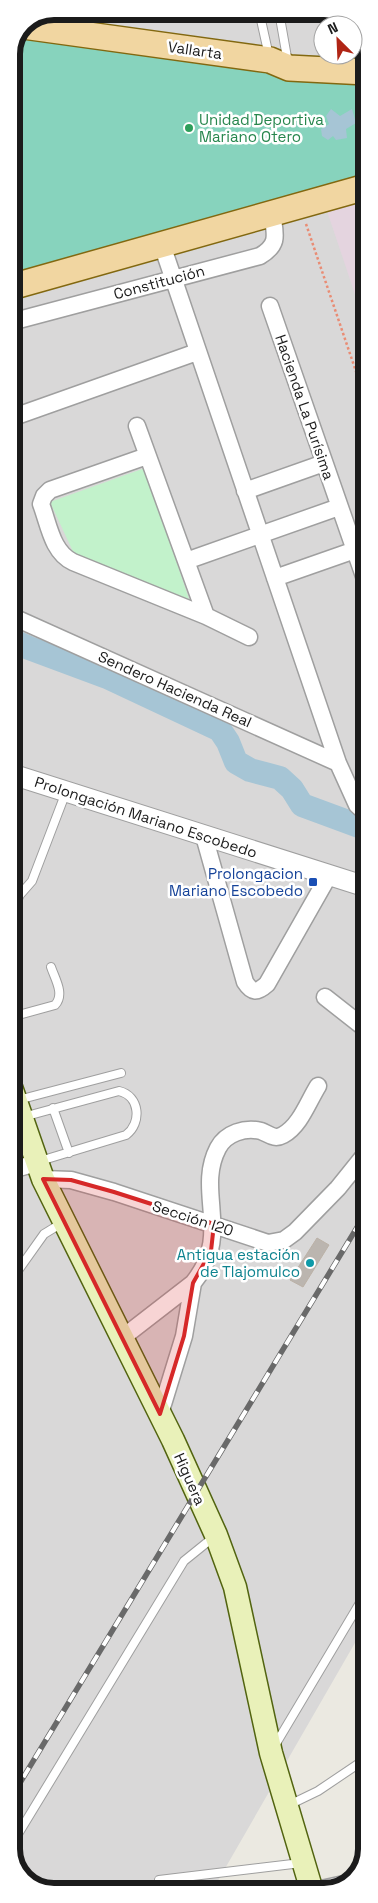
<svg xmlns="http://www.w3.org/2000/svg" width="378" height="1903" font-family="'Space Grotesk',sans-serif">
<rect width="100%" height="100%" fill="#ebe9e1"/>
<!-- residential -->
<path fill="#d9d8d8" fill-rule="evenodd" d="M54,11l275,1 25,12 12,24 1,1574 -155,269h-163l-25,-12 -12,-24 -1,-1801 13,-30zM323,25h30v30h-30z"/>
<!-- industrial -->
<path fill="#e4d4df" d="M366,197v130l-40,-119z"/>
<!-- park -->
<path fill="#c2f2cb" d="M145,468l44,131 -113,-41 -26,-56z"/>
<!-- pitch -->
<path fill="#87d3bd" d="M21,30l345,46v103l-355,97v-222z"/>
<!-- water -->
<path fill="#a6c5d5" d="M331,109l9,7 12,-7 4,14 -10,6 1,9 -11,2 -3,-4 -5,4 -6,-4 -1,-7 8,-5 -3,-8z"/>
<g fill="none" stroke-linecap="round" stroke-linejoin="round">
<!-- river -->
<path stroke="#a6c5d5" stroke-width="24" d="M11,640l18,8 78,29 113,53 8,12 8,20 14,8 30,8 12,11 10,16 65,24"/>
</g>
<!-- building -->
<path fill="#bbb5af" stroke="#bbb1a6" d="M317,1238l12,7 -26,42 -13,-7z"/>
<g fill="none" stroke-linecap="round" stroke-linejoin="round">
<defs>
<path id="service" d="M259,11l10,45
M279,12l9,51
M11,887l8,10
M11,905l21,-24 34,-89
M11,1017l44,-12c10,-11 0,-26 -4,-38
M18,1100l103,-27
M53,1108l16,45
M23,1117l96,-26c21,5 23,32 7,44l-86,26
M12,1279l32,-45 18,-11
M274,1747l93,-156
M289,1805l29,-14 49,-33
M12,1844l172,-283 31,-25
M159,1880l142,-17"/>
<path id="minor" d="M162,245l176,518 19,42 10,9
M270,306l96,276
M11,322l249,-66c20,-12 15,-22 12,-42
M11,418l186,-66
M137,426l69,190
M147,456l-97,34 -6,6 -3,8c8,21 11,48 32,58l133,54 43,21
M245,491l79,-28
M186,561l153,-54
M275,578l80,-28
M11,616l327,147
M204,836l41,146c7,11 12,11 22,2l62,-109
M325,997l42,33
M12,1170l24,-7
M43,1179l28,1 43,12 154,51 16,-3 11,-8 43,-44 29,-36
M122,1338l71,-55c40,-49 2,-91 25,-135 8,-15 27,-21 43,-17 8,3 13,9 22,4 17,-9 25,-33 35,-49
M160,1414l24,-78 9,-53
M312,1891l32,-7"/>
<path id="tertiary" d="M11,774l356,113"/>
<path id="secondary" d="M11,1087l32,92 130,261 43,95 19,52 36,166 41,138"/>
<path id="primary" d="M23,26l247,34 19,8 77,4
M11,287l355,-100"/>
</defs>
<!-- service casing -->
<use href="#service" stroke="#9f9f9f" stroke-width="10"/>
<!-- minor casing -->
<use href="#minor" stroke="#9f9f9f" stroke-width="19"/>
<!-- tertiary casing -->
<use href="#tertiary" stroke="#9f9f9f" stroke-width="22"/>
<!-- secondary casing -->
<use href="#secondary" stroke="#526410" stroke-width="25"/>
<!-- primary casing -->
<use href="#primary" stroke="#826810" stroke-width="28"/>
<!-- path -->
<path stroke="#e98c74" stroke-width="2.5" stroke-dasharray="2.5 2.5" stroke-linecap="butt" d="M306,224l60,177"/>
<!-- service -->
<use href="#service" stroke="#fff" stroke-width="8"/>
<!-- minor -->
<use href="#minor" stroke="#fff" stroke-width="16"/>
<!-- tertiary -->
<use href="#tertiary" stroke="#fff" stroke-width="20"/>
<!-- secondary -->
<use href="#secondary" stroke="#e9f1b9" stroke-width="22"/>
<!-- primary -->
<use href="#primary" stroke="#f1d6a1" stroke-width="25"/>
<defs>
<path id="rail" d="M12,1796l355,-585"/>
</defs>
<!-- rail casing -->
<use href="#rail" stroke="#696969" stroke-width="5.5"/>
<!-- rail -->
<use href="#rail" stroke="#fff" stroke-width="4" stroke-dasharray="11" stroke-linecap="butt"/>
</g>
<!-- marked area -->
<path fill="#d62828" fill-opacity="0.2" stroke="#d62828" stroke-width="4" stroke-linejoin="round" d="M43,1179l28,1 43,12 100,32 -3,27 -18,32 -9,53 -24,78z"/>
<!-- markers -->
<circle fill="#2e9e5b" stroke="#fff" stroke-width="2" cx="189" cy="128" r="5"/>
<rect fill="#1a4fb4" stroke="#fff" stroke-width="2" x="308" y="877" width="10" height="10" rx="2.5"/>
<circle fill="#0f9aa8" stroke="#fff" stroke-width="2" cx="310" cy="1263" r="5"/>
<g text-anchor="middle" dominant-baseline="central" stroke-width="5" stroke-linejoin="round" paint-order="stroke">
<!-- street labels -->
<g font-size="15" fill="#1b1b1b" stroke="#fff">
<text transform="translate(195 50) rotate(8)">Vallarta</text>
<text transform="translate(159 282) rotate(-15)">Constitución</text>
<text transform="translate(305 407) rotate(71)">Hacienda La Purísima</text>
<text transform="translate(175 689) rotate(24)">Sendero Hacienda Real</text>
<text transform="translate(146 817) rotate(18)">Prolongación Mariano Escobedo</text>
<text transform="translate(193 1218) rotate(18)">Sección I20</text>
<text transform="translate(190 1479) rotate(66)">Higuera</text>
</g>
<!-- leisure labels -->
<g font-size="15" fill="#27864d" stroke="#fff" text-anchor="start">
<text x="199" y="119">Unidad Deportiva<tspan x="199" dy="17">Mariano Otero</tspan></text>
</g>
<!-- transit labels -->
<g font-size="15" fill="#164399" stroke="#fff" text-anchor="end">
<text x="303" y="873">Prolongacion<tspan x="303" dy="17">Mariano Escobedo</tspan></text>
</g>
<!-- culture labels -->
<g font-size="15" fill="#0d838f" stroke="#fff" text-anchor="end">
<text x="300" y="1254">Antigua estación<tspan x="300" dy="17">de Tlajomulco</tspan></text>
</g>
</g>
<!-- crop -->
<path d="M0 0H378V1903H0ZM54 20H324A34 34 0 0 1 358 54V1849A34 34 0 0 1 324 1883H54A34 34 0 0 1 20 1849V54A34 34 0 0 1 54 20Z" fill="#fff" fill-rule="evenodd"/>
<path fill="none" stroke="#1b1b1b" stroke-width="6" d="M54 20H324A34 34 0 0 1 358 54V1849A34 34 0 0 1 324 1883H54A34 34 0 0 1 20 1849V54A34 34 0 0 1 54 20Z"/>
<!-- north arrow -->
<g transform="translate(338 40) rotate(336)"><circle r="24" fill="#ffffff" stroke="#a4a4a4"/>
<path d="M0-4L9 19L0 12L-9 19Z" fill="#b02515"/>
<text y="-8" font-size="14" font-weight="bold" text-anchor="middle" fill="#1b1b1b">N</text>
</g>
</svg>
